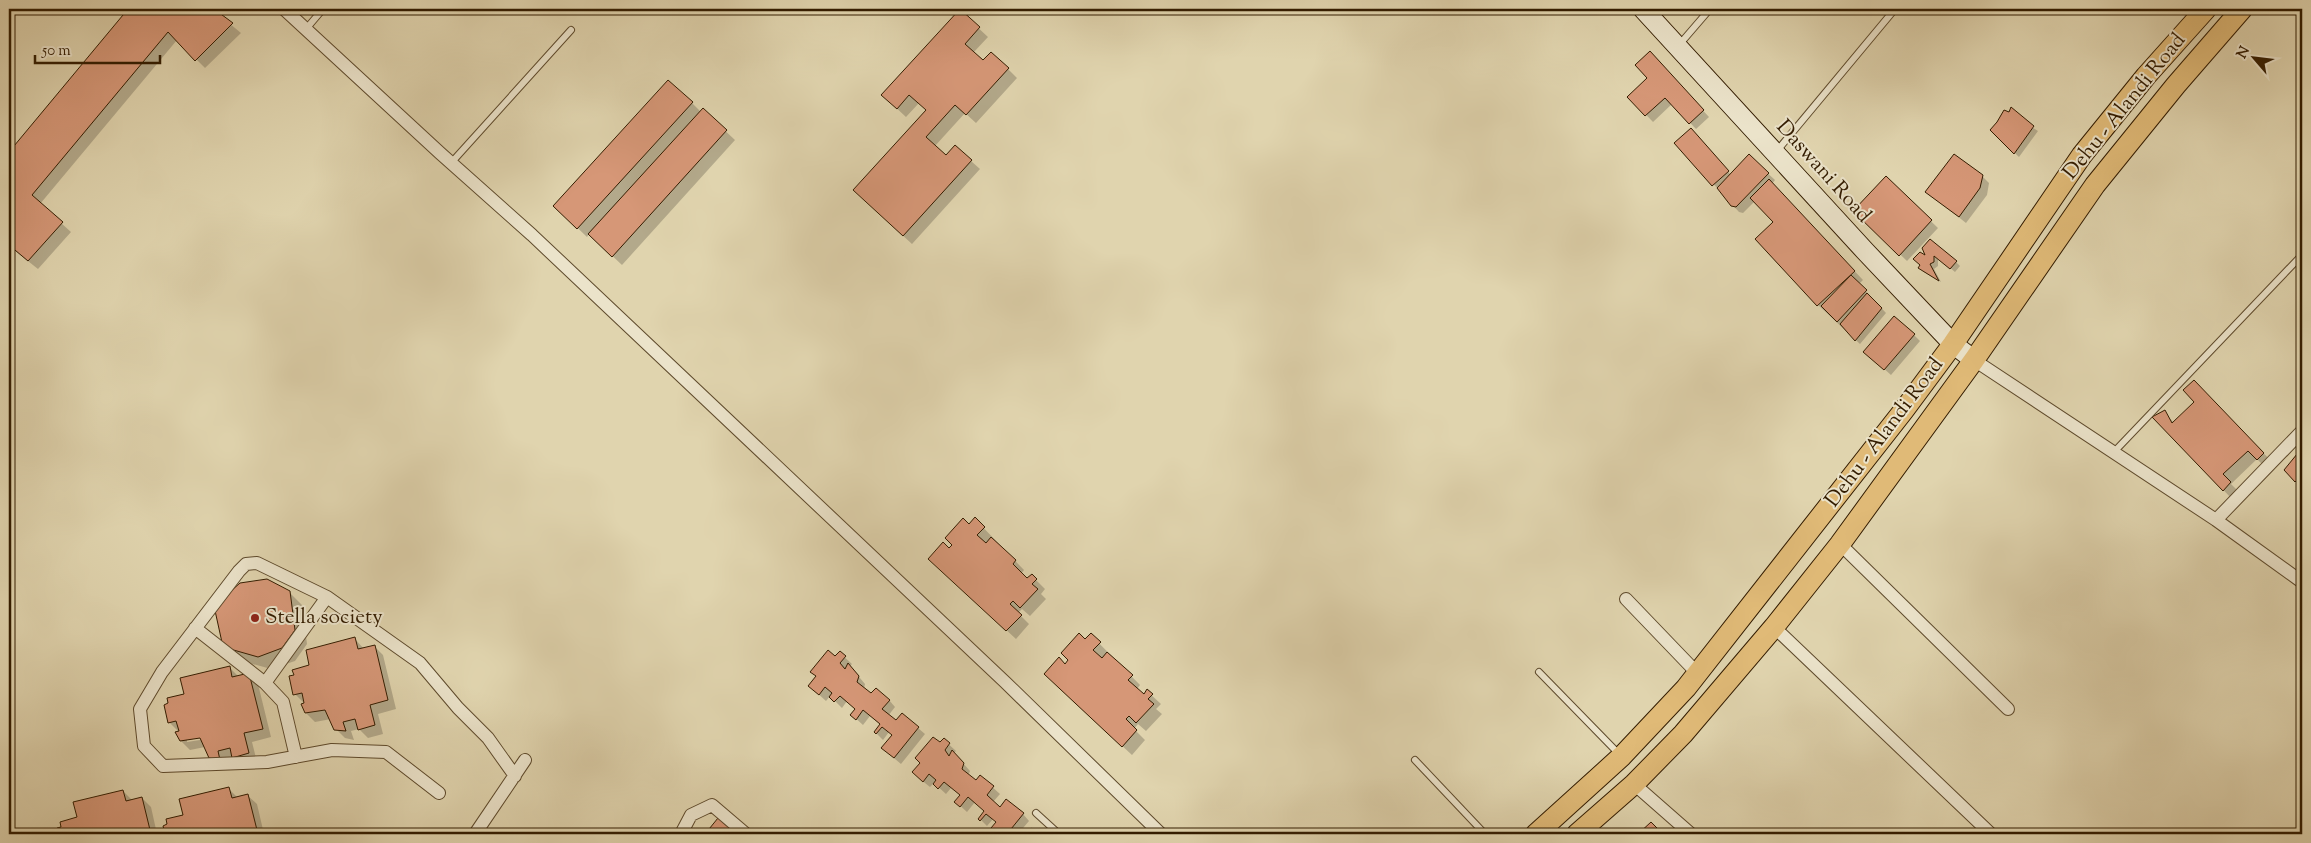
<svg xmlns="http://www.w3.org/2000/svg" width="2311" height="843" font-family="'Sorts Mill Goudy',serif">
<rect width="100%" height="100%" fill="#e0d4ae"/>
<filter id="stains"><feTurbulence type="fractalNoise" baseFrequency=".004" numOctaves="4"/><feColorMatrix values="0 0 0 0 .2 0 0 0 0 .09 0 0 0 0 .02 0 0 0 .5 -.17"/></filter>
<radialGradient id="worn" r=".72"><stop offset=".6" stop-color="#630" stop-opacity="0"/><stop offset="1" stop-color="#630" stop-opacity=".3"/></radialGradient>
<!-- shadow -->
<path fill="#0003" fill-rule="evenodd" d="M129,9h83l29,24 -36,35 -28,-28 -137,164 31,28 -33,37 -29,-23v-93z
M960,11l28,26 -15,16 10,9 25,7 9,9 -41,45 -11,-10 -30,33 11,11 25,4 9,8 -68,75 -49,-45 64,-89 -8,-7 -13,14 -14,-13z
M1656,60l53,57 -13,12 -24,-25 -19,18 -24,-25 19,-19z
M692,103l9,9 2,-2 32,30 -113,125 -33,-31 -2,3 -23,-22z
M2009,113l29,18 -19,26 -28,-27z
M1698,136l33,39 18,-19 26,24 -3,4 91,96 -4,4 27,29 -26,31 -42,-39 -61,-66 17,-17 -19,-21 -12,12 -4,-1 -63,-69z
M1982,176l7,7 -2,12 -21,28 -39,-31z
M1886,178l52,50 -31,33 -52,-50z
M1924,248l32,14 4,4 -5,6 -17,-14v8l-4,3 7,13 -17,-10 4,-14z
M1914,335l6,6 -29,34 -19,-17z
M2194,381l78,81 -6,6 -9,-9 -26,25 8,8 -7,7 -78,-81 10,-6 10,11 22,-21z
M2302,449v39l-16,-18z
M975,519l49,51 -3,4 6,6 5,-4 13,13 -4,5 5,5 -16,17 -8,-7 -4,4 11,11 -13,15 -78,-72 11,-17z
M289,592l13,13 5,39 -12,17 -24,8 -33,-9 -13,-13z
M1091,635l49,50 -3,4 7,6 3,-4 14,13 -5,5 6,5 -16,17 -8,-7 -4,5 11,11 -13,15 -78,-72z
M355,639l9,10 10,-3 9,9 13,54 -18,5 5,20 -15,4 -9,-9 -8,2 3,9 -9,-2 -9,-9 -5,-10 -16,3 -9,-9 -1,-9 -10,-10 16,-28z
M840,653l12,11 -2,2 15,18 -1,5 7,6 18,5 6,7 -7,9 8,6 22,6 7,6 -24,30 -12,-10 4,-19 -4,-3 -6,8 -8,-8 6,-7 -11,-9 -7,9 -11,-10 4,-6 -9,-8 -5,7 -12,-12 -4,5 -10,-9z
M229,667l9,9 11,-1 9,9 13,53 -19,5 5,20 -29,6 -23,-21 -15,3 -9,-9 -2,-9 -10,-10 17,-27zM206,736v3l-19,3v-3z
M944,740l12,11 -2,2 16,18 -2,5 8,6 4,-6 20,18 -7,8 8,7 22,5 6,7 -11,13h-31l10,-12 -4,-3 -6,7 -7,-7 6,-8 -11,-9 -8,10 -11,-10 5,-6 -10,-8 -5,6 -12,-11 -4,4 -10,-8z
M228,788l9,9 11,-1 9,8 7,30h-98l-2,-8z
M123,791l9,9 10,-2 9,9 6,27h-97l-1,-5z"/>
<!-- building -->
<path fill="#d69777" stroke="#331c00" d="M128,9h86l19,14 -38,38 -27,-29 -136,163 31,27 -35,39 -19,-16v-93z
M960,9l20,18 -15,17 18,16 8,-8 18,16 -43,47 -11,-10 -29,32 20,18 9,-10 17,15 -69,76 -50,-46 73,-80 -17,-15 -12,14 -16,-14z
M1650,51l54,59 -15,14 -24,-26 -20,18 -18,-19 20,-19 -12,-13z
M668,80l25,22 -116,127 -24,-23z
M2011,107l23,19 -20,28 -24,-24 7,-8 7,-12 5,2z
M703,108l24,22 -115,127 -24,-23z
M1691,128l38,43 -17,15 -38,-43z
M1749,154l20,19 -33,34 -5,-1 -14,-18z
M1954,154l29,21 -3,13 -21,29 -34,-25z
M1886,176l46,44 -33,36 -46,-45z
M1769,179l86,92 -38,35 -62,-67 18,-17 -23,-24z
M1930,239l27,22 -7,8 -16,-13v6l-4,2 9,17 -21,-13 2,-3 -7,-6 7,-7 5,3 -3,-7z
M1851,275l16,15 -30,32 -16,-16z
M1867,293l15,15 -27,33 -15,-17z
M1894,316l21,18 -31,36 -21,-18z
M2194,380l70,73 -7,7 -9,-9 -25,23 8,8 -8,9 -71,-74 13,-7 7,13 22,-21 -11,-12z
M2302,448v27l-7,7 -11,-12z
M975,517l10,10 -8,8 9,8 5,-6 25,23 -3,4 14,14 5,-4 5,5 -5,5 6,5 -18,19 -7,-7 -3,3 12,11 -16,16 -78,-72 15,-17 6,6 3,-3 -7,-7 18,-20 6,6z
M267,579l23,12 5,39 -13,18 -24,9 -35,-10 -9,-41 26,-23z
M1079,633l6,6 6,-6 10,9 -8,8 9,8 5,-6 26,23 -5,5 16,14 3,-5 6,5 -5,5 6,5 -18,19 -7,-7 -3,3 11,11 -15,17 -78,-73 15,-17 6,7 3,-4 -7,-7z
M355,637l3,12 17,-4 13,55 -18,5 5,20 -17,5 -3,-11 -12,3 3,9 -12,-1 -9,-20 -20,3 -4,-9 3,-1 -2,-10 -9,2 -4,-19 5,-1 -2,-5 17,-5 -3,-15z
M828,650l7,6 5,-5 6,5 -6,7 5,6 3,-6 11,13 -2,6 14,11 5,-5 14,12 -8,9 14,11 6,-7 17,14 -25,31 -13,-10 11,-13 -10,-8 -6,7 -2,-2 6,-8 -17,-14 -7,10 -6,-5 5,-6 -15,-13 -6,6 -5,-5 3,-4 -7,-6 -6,8 -11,-9 8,-10 -6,-4z
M230,666l2,11 17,-4 14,56 -19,4 5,20 -17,5 -2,-10 -12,3 2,9 -11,-2 -9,-20 -20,3 -5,-9 4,-1 -3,-10 -8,2 -4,-18 4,-2 -1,-5 17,-4 -4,-16z
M933,737l7,5 4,-4 6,5 -5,7 4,6 3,-6 12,13 -2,6 14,11 4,-5 14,11 -7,9 13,12 6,-8 18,14 -17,21h-21l10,-12 -10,-8 -6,7 -2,-2 6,-8 -16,-14 -8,10 -6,-5 6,-7 -16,-13 -6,7 -5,-5 3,-4 -7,-6 -6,8 -11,-10 8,-9 -5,-5z
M229,787l3,11 16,-4 10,40h-93l-2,-8 4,-2 -1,-5 17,-4 -4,-16z
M123,790l3,11 16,-4 9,37h-93l-1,-6 4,-1 -1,-5 17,-5 -4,-15z
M718,818l18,16h-31z
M1651,822l12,12h-25z
M1031,828l7,6 4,-5 6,5h-23z"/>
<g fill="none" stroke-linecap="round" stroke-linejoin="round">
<defs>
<path id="lane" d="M306,29l17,-20
M1679,45l31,-36
M1776,152l119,-143
M451,163l120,-133
M2113,453l189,-198
M1539,672l80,82
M1415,760l70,74
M1036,813l23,21"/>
<path id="street" d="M284,9l156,144 92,82 473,447 156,152
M1974,360l242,160 86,62
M2216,520l86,-89
M1840,544l168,165
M1626,599l72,75
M1774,627l217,207
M195,628l70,55 18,19 13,55
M265,683l62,-86
M1634,784l57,50
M439,793l-53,-41 -54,-2 -65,12 -104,4 -19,-20 -4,-37 22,-37 77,-101 7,-7 11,-1 70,34 93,66 38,45 30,30 27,38
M475,834l50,-74
M681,834l10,-19 21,-10 34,29"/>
<path id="secondary" d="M1643,9l222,242 88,93 21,16"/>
<path id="primary" d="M1536,834l86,-78 64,-68 218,-278 49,-66 129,-189 64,-79 60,-67
M1577,834l57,-50 49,-50 91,-107 66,-83 134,-184 121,-175 81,-100 66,-76"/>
</defs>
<!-- lane casing -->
<use href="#lane" stroke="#5e4a2c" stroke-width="8"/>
<!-- street casing -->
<use href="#street" stroke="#5e4a2c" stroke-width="14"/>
<!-- secondary casing -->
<use href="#secondary" stroke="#331c00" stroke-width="21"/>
<!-- primary casing -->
<use href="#primary" stroke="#331c00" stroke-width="22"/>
<!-- lane -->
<use href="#lane" stroke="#ebe3ca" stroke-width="6"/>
<!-- street -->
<use href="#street" stroke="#ebe3ca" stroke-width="12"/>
<!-- secondary -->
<use href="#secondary" stroke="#ebe3ca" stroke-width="19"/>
<!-- primary -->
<use href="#primary" stroke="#e0ba77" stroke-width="20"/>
</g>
<!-- markers -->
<circle fill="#8f2418" stroke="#ebe3ca" stroke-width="2" cx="255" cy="618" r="5"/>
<g text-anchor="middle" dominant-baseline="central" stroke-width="4" stroke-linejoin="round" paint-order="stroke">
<!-- street labels -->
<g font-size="21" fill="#331c00" stroke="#ebe3ca">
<text transform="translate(2125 107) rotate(-51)">Dehu - Alandi Road</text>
<text transform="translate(1823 172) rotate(48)">Daswani Road</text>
<text transform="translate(1885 433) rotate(-53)">Dehu - Alandi Road</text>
</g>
<!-- poi labels -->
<g font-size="21" fill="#331c00" stroke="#ebe3ca" text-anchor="start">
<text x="265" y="618">Stella society</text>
</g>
</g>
<!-- margin -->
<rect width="2311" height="843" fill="none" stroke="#e0d4ae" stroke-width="30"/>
<rect x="10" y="10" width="2291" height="823" fill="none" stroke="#331c00" stroke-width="2.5"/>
<rect x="15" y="15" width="2281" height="813" fill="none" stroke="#331c00"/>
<!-- north arrow -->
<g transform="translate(2254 58) rotate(298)" stroke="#ebe3ca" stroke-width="4" paint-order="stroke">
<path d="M0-4L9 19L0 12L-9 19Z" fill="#331c00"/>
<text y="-8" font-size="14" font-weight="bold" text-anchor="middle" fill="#331c00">N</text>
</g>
<!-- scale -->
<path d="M35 55v8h125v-8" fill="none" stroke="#331c00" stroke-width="2.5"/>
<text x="42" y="55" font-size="15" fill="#331c00" stroke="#ebe3ca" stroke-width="4" paint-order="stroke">50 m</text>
<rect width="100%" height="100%" filter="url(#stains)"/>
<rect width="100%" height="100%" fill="url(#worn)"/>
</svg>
